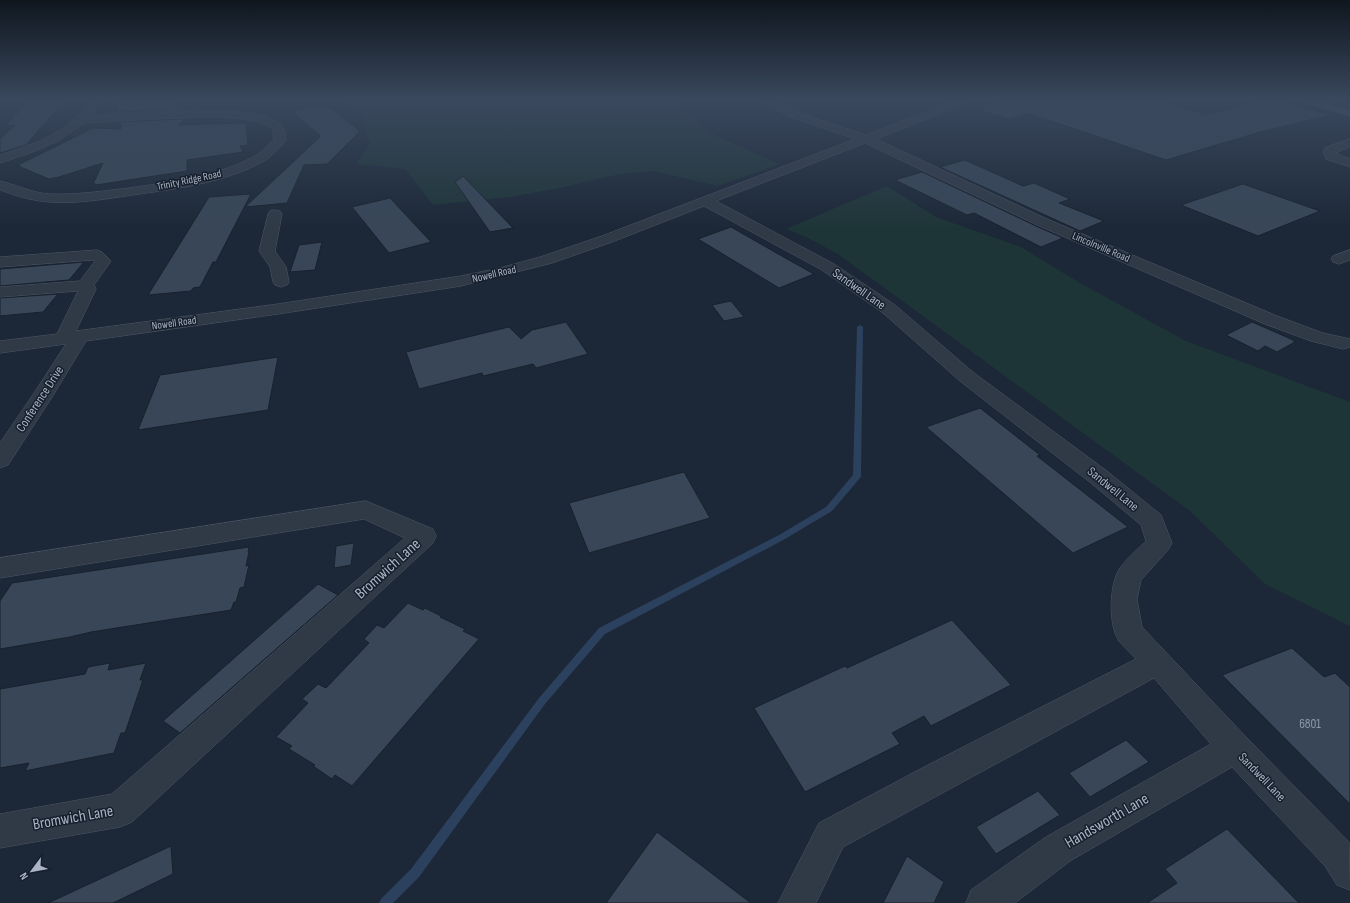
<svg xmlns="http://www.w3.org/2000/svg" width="1350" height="903" font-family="'Sofia Sans Condensed',sans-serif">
<rect width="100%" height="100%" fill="#1c2837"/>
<!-- green -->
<path fill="#1e3538" d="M341,101h333l18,18 24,17 64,28 -62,22 -65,-15 -33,3 -60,14 -50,9 -77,8 -28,-36 -49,-5 14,-21 -8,-26z
M887,186l49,31 85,30 59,36 106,58 164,61v224l-85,-42 -75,-73 -352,-257 -30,-16 -22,-9z"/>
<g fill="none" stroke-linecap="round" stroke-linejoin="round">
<!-- stream -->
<path fill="#2c415e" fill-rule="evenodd" d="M860,325l3,2 -2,149 -1,2 -28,33 -47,28 -180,95 -60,70 -126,173 -26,26h-14l2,-4 30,-30 128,-171 60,-70 180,-93 47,-28 27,-32 4,-148z"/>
</g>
<!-- building -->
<path fill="#384658" stroke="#18212d" d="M29,101h35l-38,44 -26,8v-14l15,-14 -10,1z
M116,101h61l3,8 -62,3z
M1002,101h161l43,14 55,-14h21l48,14 -70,17 -94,28 -138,-47 -18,6 -32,-9z
M318,106h6l7,3 29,22 -33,33 -23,1 -17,38 -42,4 76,-71 -30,-25z
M185,119l-6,6 67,-2 2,22 -8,1 3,6 -56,8v11l-91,14v-1h-3l10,-21 -44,14 -10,2 -31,-13h2l-2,-1 75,-37 28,1 -1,-7z
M965,160l58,26 11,-3 36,16 -11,4 45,18 -24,10 -140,-64z
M922,172l114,54 27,12 -22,9 -67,-34 -7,2 -72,-35z
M463,176l50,52 -23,4 -35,-50z
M1243,184l77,27 -62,25 -77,-31z
M251,194l-35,68h-3l-13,25 -7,1 -2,3 -43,4 61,-98z
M390,198l41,44 -42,11 -37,-46z
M731,227l56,32 27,15 -35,14 -81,-49z
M322,242l-7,28 -25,2 9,-27z
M84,262l-15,18 -69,6v-17z
M58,294l-15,18 -43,4v-18z
M731,301l13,16 -20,4 -12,-16z
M566,322l22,32 -52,14 -3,-4 -50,12 -1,-3 -63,16 -13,-37 103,-25 12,12 11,-9z
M1252,322l39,17 4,3 -18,10 -12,-6 -7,5 -32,-16z
M278,357l-10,53 -130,20 22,-55z
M980,408l60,47 -3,1 91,71 -55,26 -147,-126z
M684,472l26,46 -121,35 -20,-50z
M354,543l-3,22 -17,3 2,-22z
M249,547l-1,5h1l-3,14 3,-1 -5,22 -4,1 -4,14h-2l-3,8 -140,22 -21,5 -70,12v-48l12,-18z
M318,584l20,11 -158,138 -17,-12z
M408,603l15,7 2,-2 16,8 -1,1 25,12 -2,2 16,8 -127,147 -17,-11 -3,4 -19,-13 2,-1 -26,-16 3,-3 -16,-9 32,-34 -6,-4 16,-15 8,4 43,-45 -5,-4 13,-14 7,3z
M952,620l59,65 -80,41 -7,-10 -32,17 8,11 -95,48 -51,-84 91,-42 2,2z
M1292,648l32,29 11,-4 15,14v117l-128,-129z
M110,663l-2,7 38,-7 -6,17h3l-18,53h-4l-7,20 -89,18 4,-8 -29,5v-79l85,-15 3,-7z
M1126,740l23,22 -59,35 -21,-24z
M1038,791l22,24 -64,39 -20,-27z
M1227,829l72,74h-152l30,-20 -12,-14z
M657,832l94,71h-145z
M171,846l2,28 -60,29h-65z
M907,856l37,26 -10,21h-51z"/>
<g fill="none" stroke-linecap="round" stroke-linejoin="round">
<defs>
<path id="minor" d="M89,101h10l-8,15c39,-3 158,-15 188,7 6,4 6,11 7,17 -6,8 -14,16 -22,21 -39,22 -89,28 -132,34 -27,4 -54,9 -82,7 -17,-1 -34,-6 -50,-12v-9c17,4 32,12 50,13 27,1 53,-3 79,-6 42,-6 86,-11 124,-31 8,-5 15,-11 21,-18l-2,-11 -12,-6 -18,-3 -27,-2 -62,2 -69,4 -26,18 -28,12 -30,10v-8c33,-11 71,-22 89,-54z
M761,101h13l22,11 70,23 87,-34h15l-1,2 -91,36 171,80 230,97 46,17 27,6v8l-7,2 -32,-8 -46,-17 -228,-99 -172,-82 -149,58 118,63 61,41 79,68 133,98 54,44 11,28 -4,7 -27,30 -4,19 5,28 104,110 103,105 1,48 -13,-5 -12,-19 -93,-99 -162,94 -55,42h-49l5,-13 75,-53 165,-93 -57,-66 -311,169 -27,56h-38l41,-80 107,-57 210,-107c-5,-6 -12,-12 -17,-18 -11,-16 -10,-57 1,-73 7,-10 17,-18 26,-27l-5,-16 -50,-42 -131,-102 -77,-68 -61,-43 -118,-64 -92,36 -60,21 -91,23 -183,28 -192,27 -32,53 -46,71 -8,3v-25l34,-50 32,-49 -66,9v-12l57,-7 21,-43 -78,6v-10l80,-6 15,-20 -2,-1 -93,7v-10l97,-7 5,2 9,9 -17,24 2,4 -20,42 202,-27 183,-28 39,-8 40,-11 62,-21 253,-97 -67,-23z
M1350,139v8l-15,6 15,6v8l-24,-8 -3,-8 2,-3z
M275,210l5,1 2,3 -7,37 11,16 3,15 -2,3 -6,2 -6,-2 -2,-3 -3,-15 -11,-16 9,-37 2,-3z
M1350,250v10l-11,4 -6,-2 -2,-3 2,-3z
M366,501l67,28 3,7 -3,7 -301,279 -12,5 -120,21v-34l112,-20 293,-256 -41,-19 -364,59v-20z"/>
<path id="major" d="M1302,101h17l31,9v6l-47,-13z"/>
</defs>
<!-- minor casing -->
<use href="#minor" stroke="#4d5765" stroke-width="1"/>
<!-- major casing -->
<use href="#major" stroke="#394350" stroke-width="1"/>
<!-- minor -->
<use href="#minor" fill="#303a47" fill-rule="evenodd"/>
<!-- major -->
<use href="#major" fill="#4d5968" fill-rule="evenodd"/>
</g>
<!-- sky -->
<linearGradient id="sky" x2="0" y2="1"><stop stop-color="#0f161e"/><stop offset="0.44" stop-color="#3a485e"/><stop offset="1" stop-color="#3a485e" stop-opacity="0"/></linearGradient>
<rect width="1350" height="228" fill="url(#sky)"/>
<g text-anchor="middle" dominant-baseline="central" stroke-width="3" stroke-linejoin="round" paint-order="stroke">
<!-- far-street labels -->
<g font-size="11" fill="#a9b4c5" stroke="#161f2b">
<text transform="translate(189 180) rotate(-12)">Trinity Ridge Road</text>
<text transform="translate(1101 247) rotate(23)">Lincolnville Road</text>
<text transform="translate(494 274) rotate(-13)">Nowell Road</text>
<text transform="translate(174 323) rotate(-8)">Nowell Road</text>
</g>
<!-- street labels -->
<g font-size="13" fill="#a9b4c5" stroke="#161f2b">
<text transform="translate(859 289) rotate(35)">Sandwell Lane</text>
<text transform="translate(40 399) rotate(-57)">Conference Drive</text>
<text transform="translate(1113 489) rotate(39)">Sandwell Lane</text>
<text transform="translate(1262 777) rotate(46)">Sandwell Lane</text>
</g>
<!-- near-number labels -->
<g font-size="13" fill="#8d98aa">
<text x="1310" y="724">6801</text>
</g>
<!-- near-street labels -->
<g font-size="16" fill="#a9b4c5" stroke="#161f2b">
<text transform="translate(388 569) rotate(-42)">Bromwich Lane</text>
<text transform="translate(73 818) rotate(-10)">Bromwich Lane</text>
<text transform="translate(1107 821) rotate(-30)">Handsworth Lane</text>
</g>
</g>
<!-- north arrow -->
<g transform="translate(32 871) rotate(238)" stroke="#161f2b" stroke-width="3" paint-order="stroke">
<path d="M0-3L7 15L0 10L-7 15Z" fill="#a9b4c5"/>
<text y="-6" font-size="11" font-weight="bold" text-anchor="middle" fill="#a9b4c5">N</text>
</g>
</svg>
